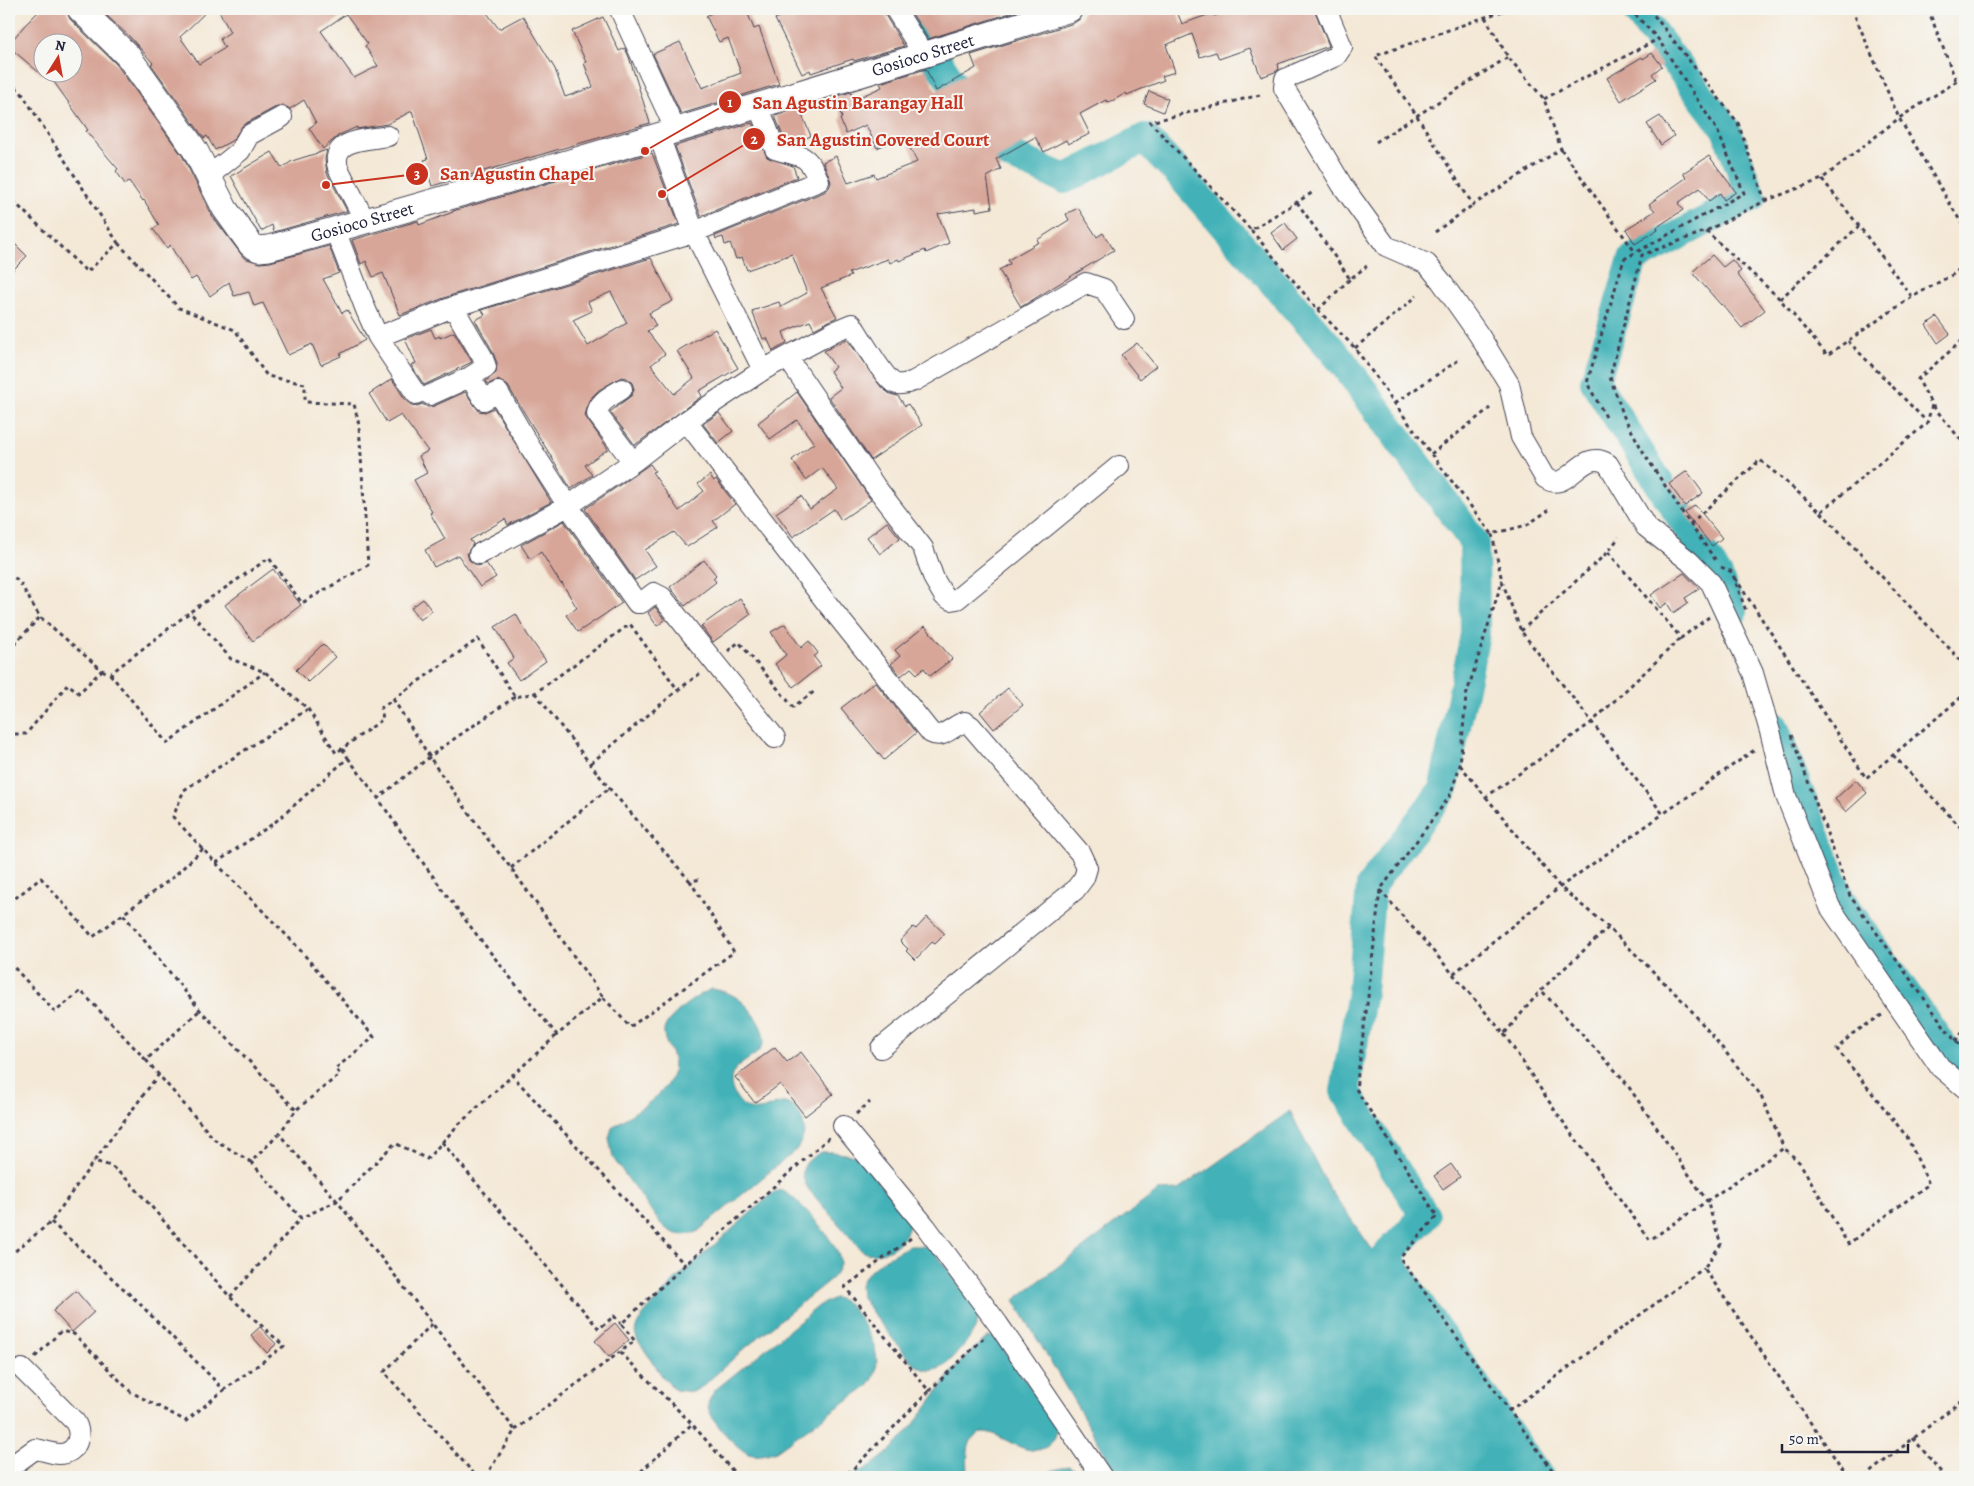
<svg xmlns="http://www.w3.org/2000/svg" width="1974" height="1486" font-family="Alegreya,serif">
<rect width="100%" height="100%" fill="#f6f6f2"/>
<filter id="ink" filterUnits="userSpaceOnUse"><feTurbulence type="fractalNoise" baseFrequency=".02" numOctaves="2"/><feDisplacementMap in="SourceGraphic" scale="10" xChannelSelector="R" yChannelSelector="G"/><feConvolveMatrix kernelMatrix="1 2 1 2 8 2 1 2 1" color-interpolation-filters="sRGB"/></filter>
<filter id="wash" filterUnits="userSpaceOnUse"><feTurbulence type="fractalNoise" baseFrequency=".0096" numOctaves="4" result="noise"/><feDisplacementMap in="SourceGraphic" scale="20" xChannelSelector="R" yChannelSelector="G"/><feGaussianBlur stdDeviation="1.12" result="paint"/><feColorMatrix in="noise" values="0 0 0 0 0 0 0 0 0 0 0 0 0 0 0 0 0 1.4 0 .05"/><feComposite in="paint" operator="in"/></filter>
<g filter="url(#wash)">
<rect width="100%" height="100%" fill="#f4e8d6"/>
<!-- water -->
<path fill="#42b2b8" stroke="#326a7a" d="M712,989c16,2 29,9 39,22 40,54 -29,41 -19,77 3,11 14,24 27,22 9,-1 17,-8 26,-7 12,2 20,18 19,29 -1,7 -4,12 -8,18l-99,82c-16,6 -26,2 -37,-9l-47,-65 -4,-20 3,-10c18,-15 48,-27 58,-49 12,-24 -7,-30 -6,-48 1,-14 36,-38 48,-42z
M1290,1111l37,74 205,292h-413l-105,-177 144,-109 20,-1z
M822,1152h11l23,4 54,63c-1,23 -25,40 -47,33l-54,-62c-12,-19 -6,-29 13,-38z
M781,1190c15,5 59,55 59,71 0,7 -4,12 -8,17l-88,71 -41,37 -10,6 -18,-2 -13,-14 -25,-37 -2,-7 2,-7 7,-11 33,-36 88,-78 9,-8z
M910,1246h14l10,5 44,60c2,14 -6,23 -14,34 -10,11 -20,27 -36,25 -3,0 -9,-2 -11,-4 -11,-9 -48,-56 -55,-69 -1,-3 -2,-8 -2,-11 2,-15 37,-35 50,-40z
M834,1298c12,1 16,9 24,18 14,21 28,46 11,69l-93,66c-9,3 -17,6 -27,3 -12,-5 -42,-36 -41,-50 1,-5 4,-9 7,-14l105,-85z
M988,1337h7l62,88c0,8 -2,15 -8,20 -28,22 -64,-36 -79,-2 -4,10 -2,24 -2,34h-120c46,-17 70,-59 97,-96 11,-16 28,-32 43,-44z
M1068,1466l6,3 8,8h-38l7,-6z"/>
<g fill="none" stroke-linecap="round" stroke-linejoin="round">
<!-- river -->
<path stroke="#42b2b8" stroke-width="30" d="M1635,9l91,120 25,68 -118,62 -38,123 123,194 14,37
M917,30l79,119 69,30 80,-41 34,36 162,186 133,182 1,92 -32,156 -72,95 -9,107 -17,99 80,125 -39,40 153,221
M1774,727l66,172 104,149 21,19"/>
</g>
<g id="blocks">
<!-- building -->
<path fill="#d7a698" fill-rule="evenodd" d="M41,9h25l4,10 47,46 66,92 30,60 31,41 16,5 10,-1 59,-16 10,27 -16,6 19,34 5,-3 18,30 -25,14 1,2 -20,9 -9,-21 -24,11 -25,-52 -9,3 -5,-14 -15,4 -5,-14 -19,14 -14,-19 -5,3 -21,-35 -3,3 -14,-19 6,-4 -15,-25 -1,1 -14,-20 -4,3 -9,-13 2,-2 -32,-38 2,-1 -41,-58h25v-30h-30v33l-33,-28v-3l15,-18z
M113,9h96l-29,28 19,27 26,-16 -5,-9 10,-7 -12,-23h266l15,20 24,-13 32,53 10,28 28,-10 -9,-24 2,-1 -14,-31 31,-14 16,34 6,-3 4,9 21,66 -218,63 -8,-26 4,-1 -16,-48 -25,13 -30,5v-2l-18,8 -16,14 -14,-21 7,-5 -12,-23 -14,9 -7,-4 -7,2 -33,18 -10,15 -18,10 -8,-14 -3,2 -53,-74 2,-1 -23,-26 -24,-22zM346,14l22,30 -3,2 13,20 -24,12 -33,-47z
M719,9h27l8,20 5,-2 20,57 -98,30 -28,-60 27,-12 22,46 39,-15 -13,-35 -9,4 -13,-26z
M796,9h87l2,6 19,31 -50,15 -1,-2 -42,14 -1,-3 -8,4 -27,-55z
M909,9h114l-95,30z
M1084,9h92l6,15 31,-11 1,3 20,-7h80l15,37 -51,18 1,5 -4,3 -14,5 -11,-29 -31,11 -3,-7 -16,5 -8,-23 -26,11 9,27 -13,4 2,4 -37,15 -1,-2 -12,7 -6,2 -2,-2 -26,14 10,20 -22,10 -2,-4 -22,12 -9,-15 -39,22 5,10 -14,8 5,31 -16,3v-3l-38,6 11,29 -23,10 -1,-3 -26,11 -1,-2 -8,4 -2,-4 -39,14 2,3 -30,12 16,29 -23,12 -4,-8 -27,11 4,11 -14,8 -6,-13 -4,1 -11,-28 27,-9 2,5 26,-14 -15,-39 -45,16 -5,-13 -6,2 -6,-16 -5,2 -2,-8 -7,2 -1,-3 109,-44 5,-4 2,-6 -8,-20 13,-6 12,27 26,-9 2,4 41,-16 -13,-26 -27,12 -11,-23 -20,9 -6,-15 2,-1 -7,-21 16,-5 2,8 29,-13 -2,-4 46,-14 10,22 40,-23 -5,-13 103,-32 7,-5z
M1652,53l10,13 -10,8 4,5 -35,22 -14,-23 35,-21 1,2z
M1149,91l19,8 -5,13 -19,-8z
M799,108l12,28 -15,6 -12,-3 -9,-23z
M1660,116l14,20 -13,9 -14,-21z
M752,123l15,34 26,9 4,11 -96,39 -26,-70z
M327,150l-2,9 2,14 20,38 -73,21 -2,-7 -11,6 -30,-55 41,-24 10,16 10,-7z
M652,153l27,71 -230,72 -49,19 -17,-42 -10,4 -7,-16 -5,3 -9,-24 66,-19 1,4 34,-13v-1z
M1709,156l27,36 -12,8 -4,-7 -11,8 -9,-13 -22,15 5,7 -26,17 1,3 -23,14 -9,-15 29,-18 -6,-7 37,-26 -3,-5z
M1078,208l19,29 6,-4 11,17 -93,57 -22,-37 11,-6 -2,-4 31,-18 -2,-2 32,-20 -3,-6z
M1285,223l12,16 -14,11 -12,-17z
M9,238l18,18 -18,18z
M1712,255l11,12 9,-7 9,11 -4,3 28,36 -23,18 -20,-24 -1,1 -29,-33z
M651,258l22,43 -24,12 7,13 -9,5 18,23 -14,11 23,29 20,-16 -17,-27 38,-22 23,39 -39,23 3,5 -67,49 -25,-33 22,-17 2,-6 -2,-6 -5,-5 -6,-1 -22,13 -10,10 -4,16 23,33 -23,16 7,10 -21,14 -63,-103 -10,-6 -10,4 -2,-3 10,-8 1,-10 -5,-13 -17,-30 10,-5 -3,-5zM611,292l16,31 -39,23 -15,-26 19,-9 -4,-9z
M1937,317l13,17 -12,9 -12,-18z
M431,329l4,9 5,-2v2l14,-6 18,30 -48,23 -13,-20 5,-2 -11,-24z
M847,339l34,48 9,7 8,2 7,10 3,-2 14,21 -51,35 -42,-63 12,-9 -11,-17 5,-4 -11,-16z
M1137,343l19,23 -16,13 -19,-24z
M392,379l14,22 5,4 6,1 5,-2 6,3 6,-1 31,-14 14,19 6,1 9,-4 57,94 -43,23 -3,-6 -35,21 3,4 -6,9 2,7 9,6 8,-3 10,14 -16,10 -22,-32 -24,12 -9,-17 20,-11 -15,-26 2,-1 -18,-32 13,-7 -8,-17 9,-5 -27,-36 -14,8 -18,-29z
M797,392l74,108 -30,20 -7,-11 -41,28 -17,-24 25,-17 9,13 28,-20 -16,-21 -16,12 -14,-20 22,-17 -17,-23 -27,19 -12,-16z
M719,413l14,18 -15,12 -15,-19z
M650,464l5,7 -3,1 27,39 25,-20 -6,-7 12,-9 4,6 2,-2 19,25 -22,17 5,6 -31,20 -13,-15 -29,18 11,16 -21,14 -50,-71z
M1687,471l16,22 -18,13 -16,-22z
M1695,505l27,33 -10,8 -27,-33z
M564,521l58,82 -44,29 -12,-17 11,-7 -15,-25 -1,1 -20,-32 -11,7 -9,-14z
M887,522l13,16 -20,16 -13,-17z
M704,560l12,15 -3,3 3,4 -31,24 -15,-19z
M273,569l28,36 -48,36 -28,-36z
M1684,573l15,16 -14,9 3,5 -15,10 -6,-10 -7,5 -9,-13z
M740,598l11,16 -38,28 -12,-16z
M423,599l9,12 -12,9 -9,-12z
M655,607l10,13 -8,6 -9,-13z
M516,614l11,20 19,27 -27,19 -12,-17 7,-5 -19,-31z
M785,624l16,24 8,-7 9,12 -4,4 7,9 -28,21 -18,-23 11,-9 -15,-23z
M925,626l27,33 -22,17 -6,-8 -7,6 -6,-6 -10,8 -10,-12 9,-8 -5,-6z
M323,644l12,13 -27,25 -12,-12z
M875,682l41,51 -32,27 -43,-52z
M1008,688l15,17 -29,24 -14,-17z
M1856,780l11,13 -21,19 -11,-13z
M927,917l18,17 -10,10 -3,-2 -17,18 -9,-9 2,-2 -8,-8 13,-14 3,2z
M775,1047l12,15 14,-10 32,42 -28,22 -25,-32 -25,19 -20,-26z
M1451,1164l9,13 -17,12 -9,-13z
M76,1291l18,21 -22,20 -19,-21z
M615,1323l14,17 -20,17 -14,-16z
M260,1327l16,17 -9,9 -16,-18z"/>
</g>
</g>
<g filter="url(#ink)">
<use href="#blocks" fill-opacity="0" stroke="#424052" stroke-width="1"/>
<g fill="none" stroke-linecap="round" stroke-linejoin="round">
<defs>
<path id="minor" d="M895,9l29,46
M1326,9l16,38 -6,9 -51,23 -1,9 58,97 44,61 41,18 14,17 38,54 30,49 12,53 24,41c24,17 36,-32 63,-14l38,63 43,34 22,22 42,90 18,62 15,61 44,111 110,160 25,21
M620,10l56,121
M659,136l35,96 69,138
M210,175l30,-24 9,-16 33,-18
M365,221l-27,-53c-8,-30 29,-28 50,-32
M335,230l31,80 12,27 75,-30 241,-75 125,-51c-13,-30 -17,-23 -44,-32l-17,-44
M378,337l38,57
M787,357l88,129 48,62 11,31 10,17 7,4 6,-1 162,-133
M470,377l14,23 14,-8 32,55 38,59 -89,48
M622,389c-10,7 -24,12 -25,25l36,48 -65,44 69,97h4l13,-10 8,4 113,141
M430,395l40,-18 16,-10 -4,-11 -29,-49
M686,421l140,181 105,131c13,7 21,-8 34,-11l6,4 109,127 7,15 -3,10 -9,12 -194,158
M633,462l53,-41 77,-51 72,-39 17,-7c7,11 32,54 42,59 6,3 14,0 20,-2l172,-98 18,6 20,30
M843,1126l83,101 72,97 104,153
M9,1468l26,-19c8,1 17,5 24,5 18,0 24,-19 16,-32l-53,-53"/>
<g id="tertiary">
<path id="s1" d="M80,9l48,47 67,94 30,59 26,36 8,4 10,-1c268,-74 535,-155 801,-239"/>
</g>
</defs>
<!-- minor casing -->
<use href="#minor" stroke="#424052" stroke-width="22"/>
<!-- tertiary casing -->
<use href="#tertiary" stroke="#424052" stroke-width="27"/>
<!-- path -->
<path stroke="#424052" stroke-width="3" stroke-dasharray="4 4" stroke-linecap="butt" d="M1649,9l89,114 27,78 -59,30 -64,24 -32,122 14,40 21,38 45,69 27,38
M1852,9l47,109 66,111
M1928,9l28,72
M1485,17l23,40 36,42 17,50 -88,56 -56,-89 -42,-60 133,-47
M9,82l12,10 97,151 -31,29 -78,-75
M1260,95l-110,27 101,108 64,-39
M1544,99l114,-60
M1376,142l132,-85
M1561,149l74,103
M1822,179l37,47 53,71
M1765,201l57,-22 77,-61 66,-42
M1297,202l53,77 17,-13
M1251,230l67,80 37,38 76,106 61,80 35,-9 22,-15
M1706,231l74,68 47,56 85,-58 40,-22 13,-10
M1435,232l38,-27
M118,243l61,65 56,22 32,46 38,8v18l49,2 5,21 9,140 -66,38 -33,-45 -79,54 41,47 34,13 43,37 28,44 47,-34 -2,-11 97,-69 37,58 20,-4 95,-69 48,66 24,-18
M1780,299l79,-73
M1318,310l32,-31
M1848,341l79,81
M1355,348l62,-52
M1395,403l65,-44
M1933,406l32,39
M1606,417l-19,-34 37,-124 120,-66 -27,-63 -59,-91 -28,-30
M1431,454l59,-46
M1821,512l144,153
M1690,524l70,-64 61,52 106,-89 5,-18 -14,-26 47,-41
M1492,534l10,47
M1608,552l73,86 28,-21
M1721,567l11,5 14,39
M9,572l11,11 20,34 62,53 -23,23 -11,-9 -42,50h-17
M1735,578l131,200 99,-84
M1521,631l87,-79 11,-15
M9,650l31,-33
M728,651l11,-9 54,65 22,-16
M102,670l8,4 80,-62
M110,674l57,69 98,-71
M535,693l74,95 81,93
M515,697l-74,51 -63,50c55,82 116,161 179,237l46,-38 27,30 104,-75 -44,-71 12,-2
M393,699l45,71 52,72 21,26 92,129
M308,709l-124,81 -11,27 43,46 58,-40 74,-65 -6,-10
M1791,735l59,161 105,145 10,9
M1893,755l72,77
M348,758l30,40
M591,763l87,-73
M1460,765l26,32 105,-74 90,-85
M1486,797l74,90 48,40 78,77 74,90 24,54
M203,849l-32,30 -48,35 77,96 96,100
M216,863l79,81 79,93 -39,32 5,5 -44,36 -17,24 58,67 58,-58 32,16 31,-34 99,-90
M511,868l98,-80
M1380,890l73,84 107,-87 103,-73
M9,903l32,-25 52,59 30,-23
M9,962l46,50 26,-21 65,69 54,-50
M1453,974l51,60 37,-44 67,-62
M1504,1034l52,78 94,128 57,-39 -83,-121 -83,-90
M1955,1041l10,-11
M146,1060l69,80 36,22 28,-28
M159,1074l-65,87 17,5 18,15 101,116 71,-79
M511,1074l174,191
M856,1114l14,-12
M442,1142l157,187 15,-13 7,8
M251,1162l50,56 36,-17 178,229 -30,47
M51,1222l88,81 85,87 60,-44 -54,-49
M9,1256l42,-34 43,-61
M432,1324l-48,48 93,105
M35,1357l26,-26 13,3 57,58 55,29 38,-31
M929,1391l57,-55
M1509,1411l195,-143
M515,1430l105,-78
M1913,1438l32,39
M635,1477l57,-53
M738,1477l-46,-53 -72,-72 15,-11 -14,-17 64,-59 146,-129
M840,1477l12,-7 77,-79 -84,-104 66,-49
M1557,1477l-157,-219 37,-42 -81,-127 12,-92 12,-107 70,-94 10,-31 6,-69 36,-115 19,50 142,183 93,-65
M1848,1477l-144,-209 17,-24 -14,-43 77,-53 16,15 48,81 81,-60 -22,-47 -70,-88 15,-15 30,-19
M1864,1477l101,-79"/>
<!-- minor -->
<use href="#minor" stroke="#fff" stroke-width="20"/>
<!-- tertiary -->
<use href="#tertiary" stroke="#fff" stroke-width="25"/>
</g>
</g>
<g text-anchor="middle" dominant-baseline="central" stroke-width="4" stroke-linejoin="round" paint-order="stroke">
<!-- street labels -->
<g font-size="18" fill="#22223b" stroke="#f6f6f2">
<text stroke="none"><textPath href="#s1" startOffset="994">Gosioco Street</textPath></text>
<text stroke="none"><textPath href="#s1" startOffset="409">Gosioco Street</textPath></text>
</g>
</g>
<!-- callouts -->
<path fill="none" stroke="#c8321e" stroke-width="2" d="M645 151L730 102M662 194L754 139M326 185L417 174"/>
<g fill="#c8321e" stroke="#f6f6f2" stroke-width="2">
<circle cx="645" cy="151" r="5"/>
<circle cx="662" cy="194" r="5"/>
<circle cx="326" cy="185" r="5"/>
<circle cx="730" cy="102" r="12"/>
<circle cx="754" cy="139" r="12"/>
<circle cx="417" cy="174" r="12"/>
</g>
<g font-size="15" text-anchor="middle" font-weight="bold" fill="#fff">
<text x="730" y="107">1</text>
<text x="754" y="144">2</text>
<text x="417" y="179">3</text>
</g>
<g font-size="19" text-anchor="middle" font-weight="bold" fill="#c8321e" stroke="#f6f6f2" stroke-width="4" stroke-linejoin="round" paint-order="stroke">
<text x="858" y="109">San Agustin Barangay Hall</text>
<text x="883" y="146">San Agustin Covered Court</text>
<text x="517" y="180">San Agustin Chapel</text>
</g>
<!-- margin -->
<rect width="1974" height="1486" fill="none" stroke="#f6f6f2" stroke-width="30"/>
<!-- north arrow -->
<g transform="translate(58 58) rotate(11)"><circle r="24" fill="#f6f6f2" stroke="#a1a1a9"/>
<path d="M0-4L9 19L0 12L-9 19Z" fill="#c8321e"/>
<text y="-8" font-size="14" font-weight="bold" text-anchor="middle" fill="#22223b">N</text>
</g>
<!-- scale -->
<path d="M1782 1444v8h126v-8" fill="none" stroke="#22223b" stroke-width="2.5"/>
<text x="1789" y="1444" font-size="15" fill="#22223b" stroke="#f6f6f2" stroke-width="4" paint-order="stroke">50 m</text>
</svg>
